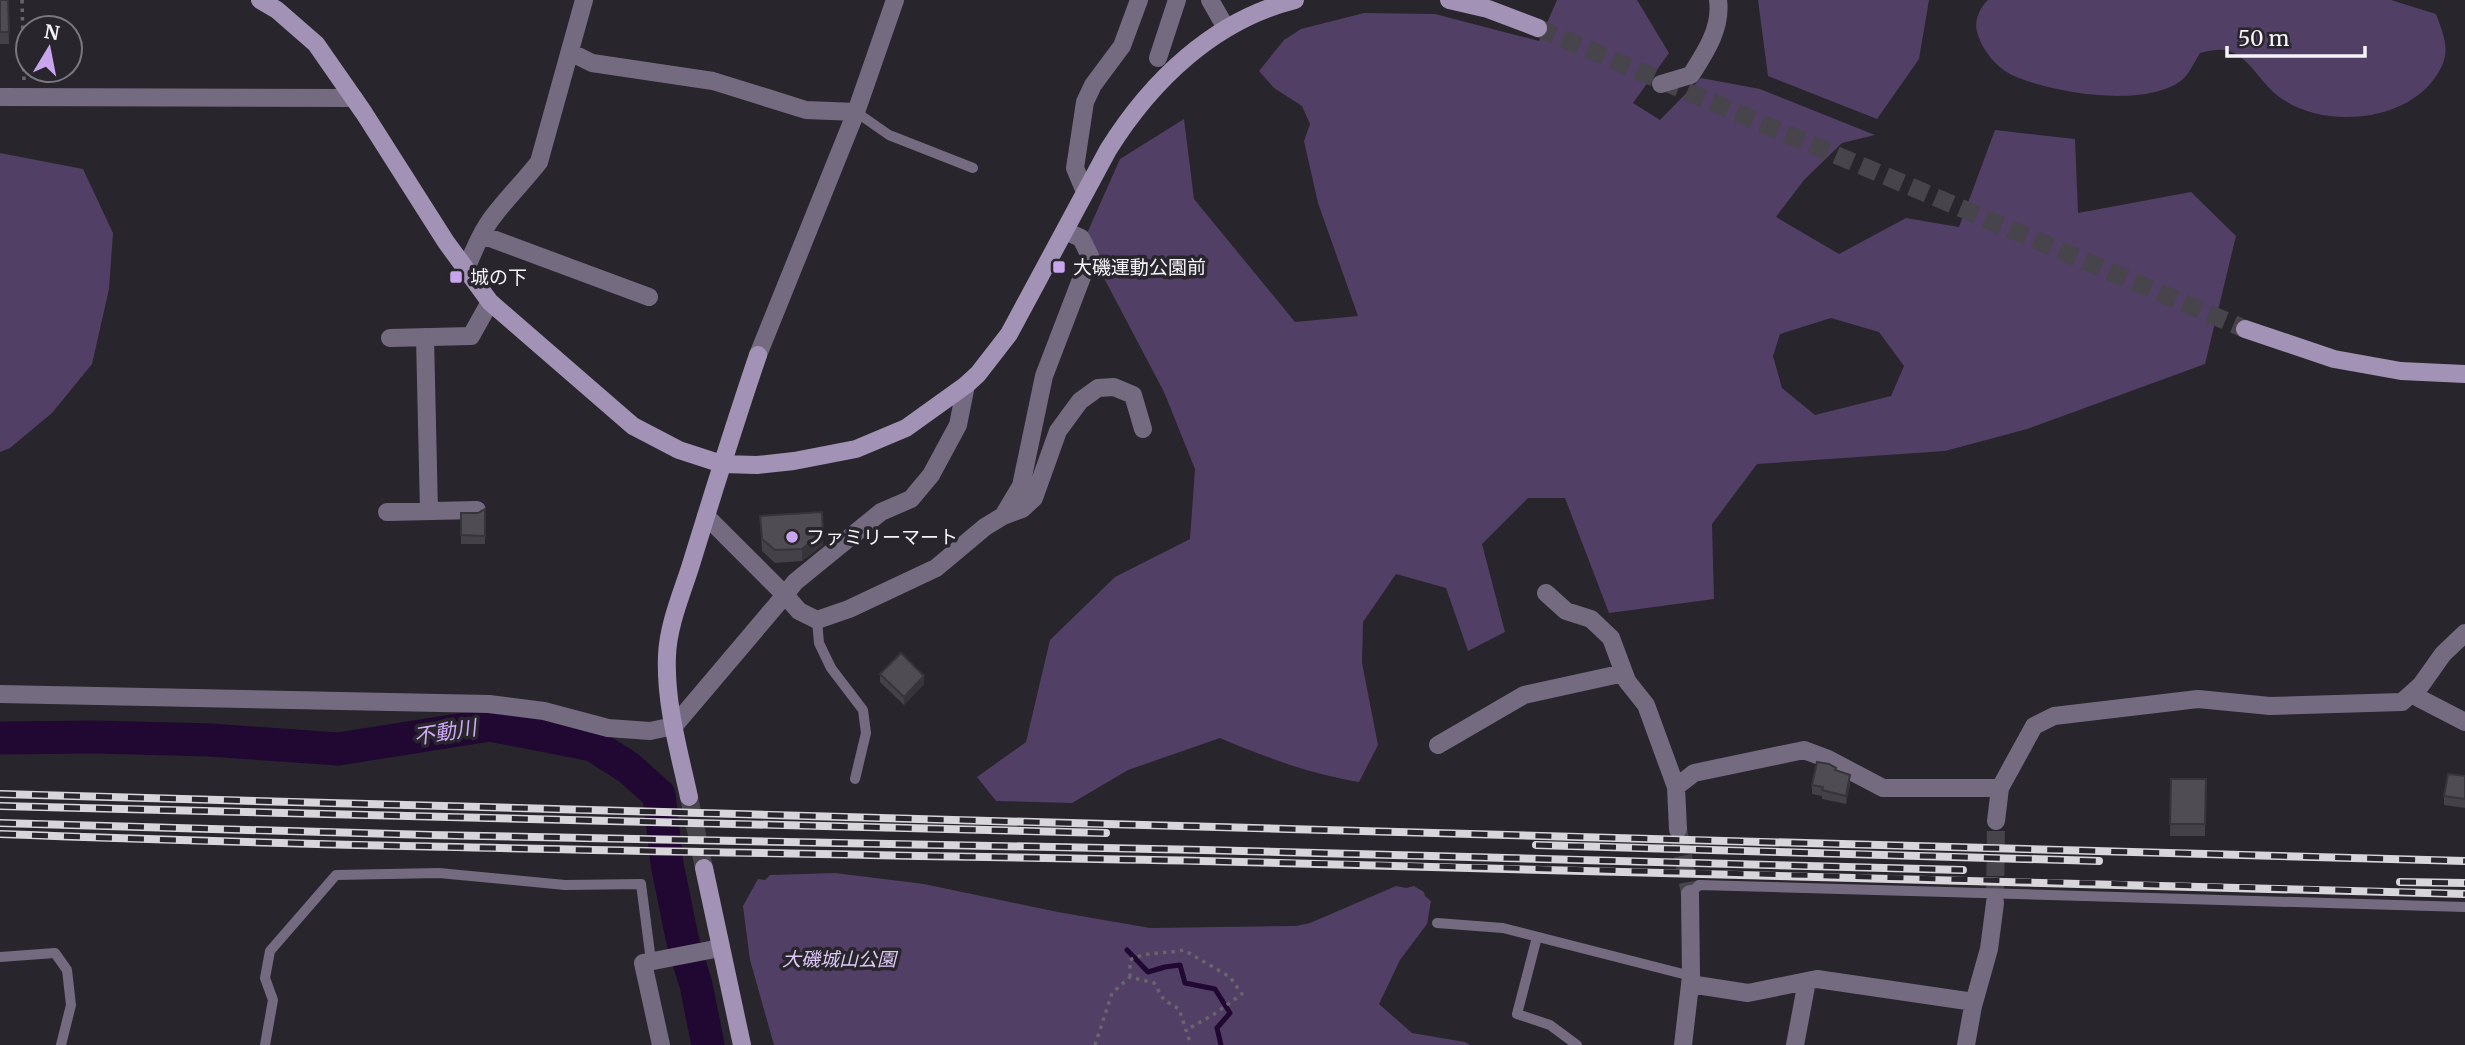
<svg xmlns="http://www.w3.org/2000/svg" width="2465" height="1045" font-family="Merriweather,'Noto Sans JP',serif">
<rect width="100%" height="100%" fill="#28252c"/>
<!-- green -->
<path fill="#523f65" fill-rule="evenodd" d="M1557,0h80l32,53 -36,50 27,17 41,-42 59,11 115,46 -33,8 -38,37 -28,37 63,37 67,-36 53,9 36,-97 80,9 3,74 113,-21 45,44 -31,128 -178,65 -82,22 -188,13 -45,60 2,75 -105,14 -44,-115h-37l-46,46 23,88 -37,19 -22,-63 -50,-14 -33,48 -1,41 16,82 -19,37c-49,-8 -94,-25 -139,-44l-92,32 -56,33 -76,-2 -19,-24 49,-35 24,-102 65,-63 75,-38 5,-70 -31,-77 -80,-152 36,-81 64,-40 10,80 101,123 63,-6 -40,-113 -14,-62 6,-17 -8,-18 -28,-18 -15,-17 25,-31 17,-11 63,-16 71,1 104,27zM1831,318l48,14 25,34 -13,30 -76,19 -33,-27 -9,-32 7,-22z
M1758,0h171l-10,59 -42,60 -109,-43z
M1988,0h403l45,14c10,27 16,41 -2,65 -32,44 -113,50 -156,17 -15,-11 -25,-32 -42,-42 -12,-7 -23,-4 -36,-1 -5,8 -11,21 -18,27 -37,29 -133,13 -172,-6 -13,-7 -26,-22 -31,-36 -6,-14 -2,-27 9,-38z
M0,153l83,16 30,64 -4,56 -17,75 -40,49 -42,35 -10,4z
M835,873l89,11 134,28 92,16 146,-2 14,-3 86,-37 10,2 8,-2 10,6 1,4 6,5 -4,23 -27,36 -21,44 33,29 53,9 5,3h-696l-24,-85 -7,-54 15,-27 7,1 5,-5z"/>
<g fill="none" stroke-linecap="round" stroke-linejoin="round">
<!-- stream -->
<path stroke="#200833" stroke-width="5" d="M1127,950l21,22 17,-5 15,-2 5,18 30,6 15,24 -13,15 4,17"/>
<!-- river -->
<path stroke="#200833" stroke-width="33" d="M0,738l97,-1 113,3 128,9 152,-24 103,20 36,23 30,27 8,69 16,78 13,43 12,60"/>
<!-- street-tunnel -->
<path stroke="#47444b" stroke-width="18" stroke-dasharray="18 9" stroke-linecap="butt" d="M1678,829l12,65
M1995,903l1,-82"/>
<!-- secondary-tunnel -->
<path stroke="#47444b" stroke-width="18" stroke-dasharray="18 9" stroke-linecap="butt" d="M1538,28l707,301
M689,797l15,71"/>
<!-- path -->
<path stroke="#68656b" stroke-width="3.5" stroke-dasharray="3.5 5" stroke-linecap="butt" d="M22,0l2,82
M1130,977v-17c17,-9 36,-6 54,-10l46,27 12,17 -29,21 -27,15
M1095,1045l17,-52 18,-16 24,6 10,17 15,9 12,36"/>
<!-- lane -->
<path stroke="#756b81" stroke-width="10" d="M856,112l33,23 84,33
M817,620l2,23 12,25 32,42 3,23 -11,46
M1690,894l9,-9 766,22
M1437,923l66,5 188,48
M1537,937l-20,77 33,11 27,20
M0,957l55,-4 12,17 4,35 -10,40
M265,1045l8,-45 -8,-22 5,-27 66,-76 103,-2 126,12 76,-1 10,77"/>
<!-- street -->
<path stroke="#756b81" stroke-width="18" d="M1210,0l16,28
M570,52l22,11 121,18 93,29 50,2
M1158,58l19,-58
M1661,84l30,-9c14,-22 31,-47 27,-75
M0,97l354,1
M1085,192l-10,-24 10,-66 8,-17 29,-39 17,-46
M482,235l167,62
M466,269c8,-19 16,-39 29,-55 14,-18 30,-34 44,-52l45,-162
M425,337l4,174
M390,338l81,-2 19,-34
M758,355l98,-243 39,-112
M966,385l-8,40 -27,50 -20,24 -30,13 -86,70 -10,13 14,16 18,9 32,-11 87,-41 49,-41 18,-11 19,-7 12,-11 24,-67 22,-30 18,-13 16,-1 19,8 10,34
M387,512l90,-2
M1003,516l18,-30 23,-110 46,-120 -9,-18 -16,-7
M1546,593l20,18 25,8 20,19 16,43 19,24 30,82
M0,694l489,10 55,7 64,17 42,3 24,-5 111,-131 -79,-79
M2411,694l54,28
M1438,745l86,-50 100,-22
M1996,821l4,-33 34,-62 20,-10 144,-17 72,7 132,-4 19,-17 22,-31 22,-21
M1678,829l-2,-42 18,-14 110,-23 24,9 55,29h117
M1690,984l58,9 69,-14 157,23
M661,1045l-18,-82 77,-15
M1683,1045l8,-69 -1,-82
M1795,1045l12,-64
M1966,1045l7,-39 16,-57 6,-46"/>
<!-- secondary -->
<path stroke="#a292b5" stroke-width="18" d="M260,0l17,10 39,34 48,69 82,129 44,60 143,124 46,24 43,14 35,1 37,-4 62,-12 50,-21 60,-43 12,-11 31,-40 99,-184c43,-69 106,-130 187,-150
M1449,0l39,9 50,19
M2245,329l89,30 67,12 64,3
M689,797c-10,-46 -24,-94 -22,-141 1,-33 17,-67 26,-98 21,-68 42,-135 65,-203
M704,868l38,177"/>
<defs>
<path id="rail" d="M0,794l2465,67
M0,806l1106,27
M0,823l430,12 773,15 760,20
M0,834c400,15 801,19 1202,27 421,9 842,20 1263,33
M1536,845l563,16
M2400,882l65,1"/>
</defs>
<!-- rail casing -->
<use href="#rail" stroke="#d8d5db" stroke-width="8"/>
<!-- rail -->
<use href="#rail" stroke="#28252c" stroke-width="5" stroke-dasharray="16" stroke-linecap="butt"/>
</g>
<!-- wall -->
<path fill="#444148" d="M0,0h8l1,44h-9z
M485,509v35h-24v-31h17z
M760,516l63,29 -21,16 -27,2 -13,-12z
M880,674l44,10 -20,21 -24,-23z
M1836,770l14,14 -4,20 -24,-5v-3l-10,-2v-9z
M2465,776v32l-21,-3v-9z
M2171,779h35l-1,57h-35z"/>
<!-- shaded-wall -->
<path fill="#37353b" d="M823,532v13l-21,16v-12z
M924,676v8l-20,21v-8z
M1850,775v9l-4,20v-8z"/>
<!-- building -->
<path fill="#4f4c54" stroke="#37353b" stroke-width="2" d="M0,0h8l1,32h-9z
M485,509v27l-24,-1v-22h17z
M822,512l1,20 -21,17 -27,1 -13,-11 -2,-23z
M901,653l23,23 -20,21 -24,-23z
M1817,762l12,2 7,4 -1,2 15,5 -4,21 -24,-6 1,-3 -11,-2z
M2448,774l17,2v23l-21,-3z
M2171,779h35l-1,45h-35z"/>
<!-- markers -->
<g fill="#c9a5ee" stroke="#28252c" stroke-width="2.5">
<rect x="1052" y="260" width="14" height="14" rx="3.5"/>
<rect x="449" y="270" width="14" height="14" rx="3.5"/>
<circle cx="792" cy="537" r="7"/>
</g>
<g text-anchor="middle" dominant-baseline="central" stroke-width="7" stroke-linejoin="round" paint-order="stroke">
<!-- poi labels -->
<g font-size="19" fill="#f6f3f9" stroke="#28252c" text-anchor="start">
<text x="1073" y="267">大磯運動公園前</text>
<text x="470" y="277">城の下</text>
<text x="806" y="537">ファミリーマート</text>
</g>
<!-- park labels -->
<g font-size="19" font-style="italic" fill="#ddc8f6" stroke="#28252c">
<text x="839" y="959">大磯城山公園</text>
</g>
<!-- water labels -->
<g font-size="21" font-style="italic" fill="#d0acf7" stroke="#28252c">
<text transform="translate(445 732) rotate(-9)">不動川</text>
</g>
</g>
<!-- north arrow -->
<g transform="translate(49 49) rotate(10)"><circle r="33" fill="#28252c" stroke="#7a777e" stroke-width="2"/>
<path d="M0-5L12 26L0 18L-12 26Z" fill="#c9a5ee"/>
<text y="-10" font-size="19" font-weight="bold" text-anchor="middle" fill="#f6f3f9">N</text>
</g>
<!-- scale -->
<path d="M2227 46v10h138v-10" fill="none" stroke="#f6f3f9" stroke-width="3.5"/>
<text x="2238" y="46" font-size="21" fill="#f6f3f9" stroke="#28252c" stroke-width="5" paint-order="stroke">50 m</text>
</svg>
